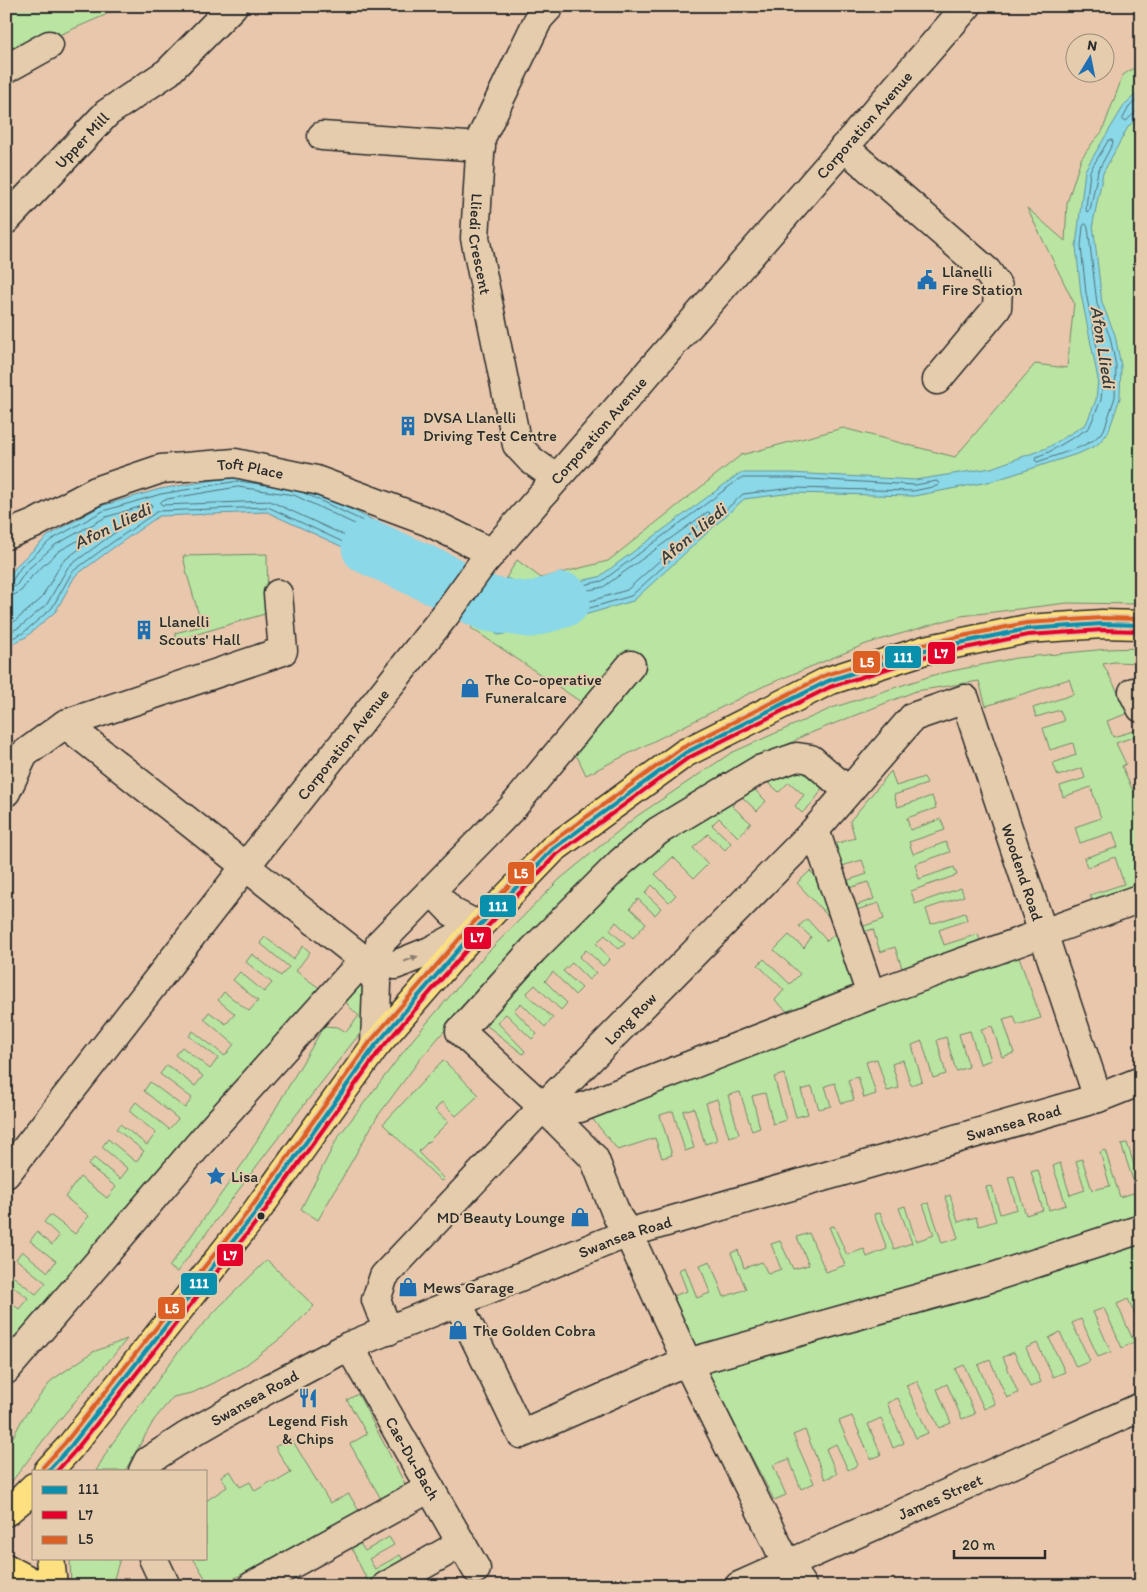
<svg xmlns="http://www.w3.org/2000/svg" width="1147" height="1592" font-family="Itim,sans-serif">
<rect width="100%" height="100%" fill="#e9c7ad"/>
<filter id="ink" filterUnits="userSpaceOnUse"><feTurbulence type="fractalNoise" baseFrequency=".02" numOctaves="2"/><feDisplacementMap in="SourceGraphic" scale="10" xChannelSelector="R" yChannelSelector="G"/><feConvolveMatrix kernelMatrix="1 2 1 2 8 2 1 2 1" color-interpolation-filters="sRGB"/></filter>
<g filter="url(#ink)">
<!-- green -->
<path fill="#b9e4a1" stroke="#728866" d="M6,6h115l-18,10 -97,42z
M1141,63v541l-74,-1 -106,13 -95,28 -102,42 -178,89 -8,-17 -14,-12 23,-40 -116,-78 35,-50 11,-18 24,18 67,-17 133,-106 102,-27 112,29 80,-93 32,4 7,-65 -47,-95 38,33 2,-38 14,-44 12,-17 9,-10 21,-57z
M267,554l1,59 -91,27 -2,-7 27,-7 -15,-52 -4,-18z
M1141,648v15l-27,-1 -11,2 26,49 -22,8 6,16 24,-7 2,5 -23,8 10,21 -4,2 10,23 9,-3v104l-47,17 -4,-12 34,-11 -9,-27 -28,10 -3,-9 34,-11 -5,-15 -33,11 -5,-16 26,-9 -10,-31 -28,10 -3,-11 25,-8 -3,-10 -24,8 -5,-13 23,-8 -3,-12 -23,7 -7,-22 21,-7 -4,-11 -24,7 -3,-9 41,-14 -5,-15 -83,27 -7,-25 -63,10 -113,45 -124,70 -65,50 -93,85 -100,117 -44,59 -59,103 -17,-11 37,-72 76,-99 71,-83 75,-76 77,-63 94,-63 101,-45 105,-34 79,-16 91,-9z
M786,768l29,5c19,11 -4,31 -13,40l-7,-7 9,-11 -15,-13 -10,10 -17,-15 -10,10 14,14 -9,10 -16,-15 -9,10 19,17 -13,14 -19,-19 -7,7 19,18 -6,7 -17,-16 -15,14 15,16 -14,14 -21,-21 -18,17 21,21 -7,7 -17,-17 -7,8 16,15 -6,7 -17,-16 -8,9 16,15 -13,15 -17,-16 -6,8 15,14 -6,5 -14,-14 -9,8 14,16 -7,7 -17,-16 -7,7 17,16 -7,7 -17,-17 -9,8 19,17 -7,7 -22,-23 -8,9 22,22 -6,7 -26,-25 -9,9 27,24 -8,9 -24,-24 -7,7 23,24 -5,5 -26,-25 -9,8 28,29 -2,3 -42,-33 165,-172 16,-13 5,3 95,-64 12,-5z
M891,771l5,15 28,-9 3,7 -33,11 4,12 34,-11 4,12 -29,10 3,12 31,-11 4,11 -36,12 4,12 33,-12 4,10 -35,12 4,15 35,-12 3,8 -46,16 4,13 46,-16 3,8 -38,13 5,15 34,-11 2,7 -28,10 5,15 34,-11 3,11 -78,26 -8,-24 -15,5 -7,-23 -15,5 -2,-5 28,-10 -5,-16 -29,9 -1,-4 25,-9 -6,-17 -25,8 -3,-7 27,-9 -5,-14 -27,8 -7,-22 27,-8 -5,-17z
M810,871l14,13 16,45 13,59 -63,26 -15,-14 9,-10 -26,-25 6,-6 26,25 10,-10 -26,-24 15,-15 15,13 7,-11 -12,-11 8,-7 20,22 13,-12 -43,-46z
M265,937l28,22 10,-13 7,6 -14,19 26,19 -316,362v-26l6,-8 -6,-5v-14l13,10 9,-11 -22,-17v-10l30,23 10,-11 -30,-24 6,-8 26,21 8,-11 -26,-20 7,-9 15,13 7,-9 -15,-14 6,-7 25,19 14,-18 -24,-19 15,-20 27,21 9,-11 -28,-22 6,-7 26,21 8,-10 -26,-22 6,-8 28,23 8,-11 -28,-22 4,-5 27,21 9,-12 -27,-22 7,-9 33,27 9,-10 -34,-28 6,-9 35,26 7,-10 -32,-24 7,-9 28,21 8,-10 -28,-21 7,-8 28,22 8,-11 -29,-22 4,-5 32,25 9,-12 -30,-25 5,-7 17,12 9,-10 -17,-14 6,-8 25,19 9,-10 -25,-21 7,-8 24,20 8,-9 -26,-21 6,-8 29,22 8,-9 -29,-24z
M1018,955l23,63 -24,7 -3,-9 -11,3 11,34 -12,4 -10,-31 -11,3 10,31 -11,4 -10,-33 -11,3 10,33 -13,4 -10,-34 -9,3 9,34 -13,4 -11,-37 -10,4 10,36 -11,4 -8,-25 -11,4 7,24 -12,3 -10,-32 -11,3 10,32 -12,4 -6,-21 -10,3 6,20 -13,3 -6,-20 -10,3 6,20 -12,3 -7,-22 -11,3 7,24 -12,3 -12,-43 -10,3 12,43 -13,4 -8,-31 -13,3 8,32 -8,3 -12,-39 -12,3 11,39 -10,3 -12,-38 -11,4 11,37 -12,4 -11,-36 -11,3 11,37 -9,3 -12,-40 -13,4 12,40 -10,3 -7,-20 -37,12 -28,-34 271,-108z
M358,980l6,2 4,35 -7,15 -90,115 -94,125 -8,-5 77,-108 78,-133 14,1 8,5 13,-16c-19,-18 -16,-15 -1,-36z
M443,1060l36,35 -23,21 -14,-14 -7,8 13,12 -30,30 26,27 -3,2 -58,-57z
M1127,1143l14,43v31l-148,49 -297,85 -23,-55 14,-5 -8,-21 6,-3 12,31 13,-5 -10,-28 10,-4 14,36 22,-8 -15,-36 7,-3 6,18 18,-6 6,12 13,-5 -10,-25 9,-3 13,28 16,-4 -12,-28 12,-4 17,39 19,-7 -16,-38 5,-1 13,29 17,-6 3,8 20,-8 -13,-35 6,-1 14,36 18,-6 -13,-35 6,-2 11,35 18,-6 -11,-31 6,-1 13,40 16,-5 -13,-41 5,-2 8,27 18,-5 3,9 17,-5 -10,-34 6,-1 8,28 17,-5 -9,-32 6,-1 12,39 17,-5 -12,-38 7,-2 11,40 17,-5 -13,-39 7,-3 10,32 15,-5 -9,-29 6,-2 10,31 18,-4 -10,-34 5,-2 15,47 17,-5 -16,-48z
M1141,1241v50l-2,1 2,3v33l-13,-29 -11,5 17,38 -12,6 -18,-40 -11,4 18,40 -13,5 -17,-38 -9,4 18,38 -14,6 -16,-35 -11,6 16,34 -12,5 -16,-34 -11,5 15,34 -11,5 -16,-35 -11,5 15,36 -11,5 -17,-38 -12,5 17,39 -11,5 -20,-44 -9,4 20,45 -13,5 -15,-35 -10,5 14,34 -12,5 -22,-47 -11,4 22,48 -12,5 -18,-40 -11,5 17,40 -11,5 -12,-30 -13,6 13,31 -10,4 -19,-43 -13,5 19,44 -10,5 -12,-26 -10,5 11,25 -12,5 -20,-49 -12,5 21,48 -13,6 -12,-30 -16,6 13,30 -12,5 -68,-131z
M267,1260l47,46 -29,29 -42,32 -29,16 -22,10 -19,4 -19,23 -29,51h-29l13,-23 69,-96 40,-44z
M127,1339l-75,90 -46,60v-39l17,-32 29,-38 41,-28z
M358,1394l48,92 -25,13 -31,-55 17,-10 -20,-34z
M291,1438l39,65 19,-9 10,17 -139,75h-10l-17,-28h13v-57l21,-14 -6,-11 9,-5 10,16 10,-5 5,9 17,-10 2,2 17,-10 -16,-26z
M389,1537l5,8 -25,14 6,10 25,-14 4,7 -36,20 -19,-39 8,-4 8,12z
M70,1558h50l-8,28h-41z"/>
<!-- water -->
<path fill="#8ad8e8" stroke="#64939c" d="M1141,90v24l-13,13 -25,46 -10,50 9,80 13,32 6,31 -1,32 -12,35 -11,12 -17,8 -87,28 -79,15 -122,-3 -48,6 -111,102 -94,27 -41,7 -21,-15 29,-42 30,12 63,-13 141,-104h51l124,7 76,-12 56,-20 39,-24 10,-24 2,-21 -17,-85 -5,-48 9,-76 40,-66z
M238,476l60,8 154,74 -24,32 -53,-28 -108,-50 -108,4 -46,32 -38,28 -19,35 -30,26 -20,10v-67l12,-16 30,-28 53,-30 59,-17z"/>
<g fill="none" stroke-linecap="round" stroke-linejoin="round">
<!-- shore -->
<path stroke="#517077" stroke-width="1" d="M1141,96l-12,11 -7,13 4,1 10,-9 5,-1
M1109,140h3l1,3 -15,28 -8,39 -3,2 -1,-3 4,-38z
M1086,224l2,3 9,77 13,33 6,29 -1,31 -11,33 -10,10 -16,8 -41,14 -2,-2 1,-3 13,-5 40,-24 12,-28 2,-22 -17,-85 -5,-47 2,-20z
M741,478h50l124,7 22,-4 2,3 -2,2 -24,5 -121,-3 -49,6 -112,102 -93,27 -39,6 -14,-9 1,-3 22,-32 28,10 66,-14z
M238,487l56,8 138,66 1,3 -8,10 -2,1 -43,-23 -110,-51 -108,4 -2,-2 3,-3z
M708,512l2,1 -1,3 -82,74 -90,27 -36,6 -7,-5v-3l17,-22 26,8 66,-14z
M6,582l6,-1 9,-14 30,-27 52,-29 58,-17 77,-13 28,4
M6,588l10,-2 10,-15 29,-26 51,-28 43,-13 3,1 -1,3 -45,31 -38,28 -21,37 -27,23 -14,7
M6,596l8,-1 7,-4 11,-15 27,-25 36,-20 3,1v3l-36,27 -21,37 -26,22 -9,5
M514,602l13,5 1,3 -20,4 -1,-4z
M6,641l17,-8 29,-25 20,-36 38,-28 48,-33 110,-4 109,51 48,25 2,-1 15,-20 -1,-4 -137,-65"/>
<!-- river -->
<path stroke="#8ad8e8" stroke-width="55" d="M369,547l68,31 51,26 42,6 33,-10"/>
<defs>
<g id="minor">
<path id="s1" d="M550,6l-11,12 -58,120 -6,100 42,207 14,15 25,18"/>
<path d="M6,69l43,-24"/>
<path d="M322,136l159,11"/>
<path d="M844,147l143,124 11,16 -1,21 -60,72"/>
<path id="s2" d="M6,220l101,-107 61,-41 65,-66"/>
<path id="s3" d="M6,535l28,-11 62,-33 65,-22 74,-6 81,17 113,42 63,31"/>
<path d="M1133,692l8,16"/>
<path d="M65,724l218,-73 -5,-57"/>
<path d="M6,792l18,-38 41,-30 299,236 13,23 -2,63"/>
<path d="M815,830l56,165"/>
<path d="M432,891l20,21 27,14"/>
<path d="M380,943l133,-136 118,-142"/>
<path d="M364,960l31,5 35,-14 48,-25"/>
<path d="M543,1107l37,1 291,-113 270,-97"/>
<path id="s4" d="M6,1174l239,-307 201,-253 36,-50 485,-558"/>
<path d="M457,1301l64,133 152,-67 311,-87 157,-51"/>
<path id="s5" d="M388,1331l-12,-31 8,-24 159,-169 272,-277 98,-113 52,-18 133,399"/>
<path id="s6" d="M349,1346l127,223"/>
<path d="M6,1370l206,-241 139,-155"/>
<path id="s7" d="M143,1471l5,-10 37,-24 85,-49 79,-42 279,-113 470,-135 43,-17"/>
<path d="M153,1558l13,28"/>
<path d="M252,1586l178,-98"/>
<path d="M386,1586l76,-43"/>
<path id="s8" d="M739,1586l402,-179"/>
<path d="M802,1586l-15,-22 -99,-200 -60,-131 -11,-17 -23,-58 -51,-51 -83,-76 73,-81 88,-88 37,-31 101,-61 38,-13 14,2 37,32"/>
</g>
<path id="major" d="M48,1471l22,-24 186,-235 119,-166 104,-120 74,-77 132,-96 143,-72 97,-31 102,-21 75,-5 39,1
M6,1512l17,-14 11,-11
M50,1558l3,28
M6,1568l24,13 4,5"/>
</defs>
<!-- minor casing -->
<use href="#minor" stroke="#2b2b2b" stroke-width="31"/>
<!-- major casing -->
<use href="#major" stroke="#2b2b2b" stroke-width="31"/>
<!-- minor -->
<use href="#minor" stroke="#e4ccac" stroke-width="28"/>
<!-- major -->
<use href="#major" stroke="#fde080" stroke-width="28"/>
<defs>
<path id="bus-1" d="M48,1471l22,-24 186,-235 119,-166 104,-120 74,-77 132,-96 143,-72 97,-31 102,-21 75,-5 39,1"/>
<path id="bus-2" d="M57,1471l18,-20 186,-235 119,-166 104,-120 73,-76 131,-96 142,-71 97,-31 101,-21 74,-5 39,1"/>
<path id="bus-3" d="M43,1467l22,-24 186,-235 119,-166 104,-120 75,-78 133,-96 144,-73 98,-31 102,-21 76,-5 39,1"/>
</defs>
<!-- bus-1 casing -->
<use href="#bus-1" stroke="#e4ccac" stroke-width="8"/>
<!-- bus-2 casing -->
<use href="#bus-2" stroke="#e4ccac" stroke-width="8"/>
<!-- bus-3 casing -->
<use href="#bus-3" stroke="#e4ccac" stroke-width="8"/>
<!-- bus-1 -->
<use href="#bus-1" stroke="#0990ad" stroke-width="4"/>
<!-- bus-2 -->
<use href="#bus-2" stroke="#e4002b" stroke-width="4"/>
<!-- bus-3 -->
<use href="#bus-3" stroke="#de5f23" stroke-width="4"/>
</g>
<!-- one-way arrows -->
<defs><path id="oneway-solid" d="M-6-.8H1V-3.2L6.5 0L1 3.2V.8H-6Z" transform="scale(1.25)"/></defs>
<use fill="#887c6c" href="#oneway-solid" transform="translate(411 959) rotate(-21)"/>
</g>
<!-- icons -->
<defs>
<symbol id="civic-bare" viewBox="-9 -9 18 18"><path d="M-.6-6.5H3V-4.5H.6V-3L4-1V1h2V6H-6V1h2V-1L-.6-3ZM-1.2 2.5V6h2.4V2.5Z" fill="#1f6fb2" stroke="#e4ccac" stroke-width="2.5" paint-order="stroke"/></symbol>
<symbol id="building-bare" viewBox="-9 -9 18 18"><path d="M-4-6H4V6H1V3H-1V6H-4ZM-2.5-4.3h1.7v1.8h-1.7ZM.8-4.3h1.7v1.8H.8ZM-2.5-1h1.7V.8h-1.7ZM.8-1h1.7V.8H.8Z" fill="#1f6fb2" stroke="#e4ccac" stroke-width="2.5" paint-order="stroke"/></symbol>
<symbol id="shop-bare" viewBox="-9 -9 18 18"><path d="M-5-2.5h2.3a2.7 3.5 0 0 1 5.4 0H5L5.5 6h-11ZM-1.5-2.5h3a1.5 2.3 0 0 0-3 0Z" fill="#1f6fb2" stroke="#e4ccac" stroke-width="2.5" paint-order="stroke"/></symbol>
<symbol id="sight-bare" viewBox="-9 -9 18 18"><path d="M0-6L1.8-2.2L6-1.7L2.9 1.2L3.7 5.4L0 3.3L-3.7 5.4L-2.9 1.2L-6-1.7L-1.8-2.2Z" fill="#1f6fb2" stroke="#e4ccac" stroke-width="2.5" paint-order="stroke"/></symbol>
<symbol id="restaurant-bare" viewBox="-9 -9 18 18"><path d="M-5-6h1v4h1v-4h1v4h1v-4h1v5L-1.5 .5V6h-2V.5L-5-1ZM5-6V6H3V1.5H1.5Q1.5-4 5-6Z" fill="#1f6fb2" stroke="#e4ccac" stroke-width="2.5" paint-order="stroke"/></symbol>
</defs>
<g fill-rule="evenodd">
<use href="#civic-bare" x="913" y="266" width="28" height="28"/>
<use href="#building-bare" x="394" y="412" width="28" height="28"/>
<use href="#building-bare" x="130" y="616" width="28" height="28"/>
<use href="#shop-bare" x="456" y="674" width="28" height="28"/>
<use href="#sight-bare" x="202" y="1162" width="28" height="28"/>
<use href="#shop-bare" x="566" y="1203" width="28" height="28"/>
<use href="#shop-bare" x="394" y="1273" width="28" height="28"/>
<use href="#shop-bare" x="444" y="1316" width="28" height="28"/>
<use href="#restaurant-bare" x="294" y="1384" width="28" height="28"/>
</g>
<!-- markers -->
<circle fill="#2b2b2b" stroke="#e4ccac" stroke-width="2" cx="261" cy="1216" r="4.5"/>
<g text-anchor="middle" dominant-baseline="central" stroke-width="4" stroke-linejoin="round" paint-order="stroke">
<!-- street labels -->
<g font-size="16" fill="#2b2b2b" stroke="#e4ccac">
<text stroke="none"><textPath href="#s4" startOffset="1356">Corporation Avenue</textPath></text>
<text stroke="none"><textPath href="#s2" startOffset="110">Upper Mill</textPath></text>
<text stroke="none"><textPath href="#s1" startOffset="256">Lliedi Crescent</textPath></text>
<text stroke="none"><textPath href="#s4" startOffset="951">Corporation Avenue</textPath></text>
<text stroke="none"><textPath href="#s3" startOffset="259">Toft Place</textPath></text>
<text stroke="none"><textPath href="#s4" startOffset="546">Corporation Avenue</textPath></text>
<text stroke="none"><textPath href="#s5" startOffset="1066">Woodend Road</textPath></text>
<text stroke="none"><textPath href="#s5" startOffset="415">Long Row</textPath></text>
<text stroke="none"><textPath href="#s7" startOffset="945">Swansea Road</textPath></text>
<text stroke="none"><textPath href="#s7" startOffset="540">Swansea Road</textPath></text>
<text stroke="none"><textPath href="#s7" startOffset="135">Swansea Road</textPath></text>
<text stroke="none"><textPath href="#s6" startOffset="129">Cae-Du-Bach</textPath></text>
<text stroke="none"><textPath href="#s8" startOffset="220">James Street</textPath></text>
</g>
<!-- poi labels -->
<g font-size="16" fill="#2b2b2b" stroke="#e4ccac" text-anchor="start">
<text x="942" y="271">Llanelli<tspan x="942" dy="18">Fire Station</tspan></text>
<text x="423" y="417">DVSA Llanelli<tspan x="423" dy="18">Driving Test Centre</tspan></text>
<text x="159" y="621">Llanelli<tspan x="159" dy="18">Scouts' Hall</tspan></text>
<text x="485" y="679">The Co-operative<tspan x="485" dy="18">Funeralcare</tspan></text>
<text x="231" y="1176">Lisa</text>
<text x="565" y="1217" text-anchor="end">MD Beauty Lounge</text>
<text x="423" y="1287">Mews Garage</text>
<text x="473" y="1330">The Golden Cobra</text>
<text x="308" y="1420" text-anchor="middle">Legend Fish<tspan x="308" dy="18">&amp; Chips</tspan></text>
</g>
<!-- water labels -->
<g font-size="18" font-style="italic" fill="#343c3e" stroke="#e4ccac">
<text transform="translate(1103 347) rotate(81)">Afon Lliedi</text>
<text transform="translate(112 526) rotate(-26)">Afon Lliedi</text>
<text transform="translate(692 534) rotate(-40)">Afon Lliedi</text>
</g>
</g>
<g stroke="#e4ccac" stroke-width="2">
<rect x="927" y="641" width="29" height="24" rx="5" fill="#e4002b"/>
<rect x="884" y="645" width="38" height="24" rx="5" fill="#0990ad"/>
<rect x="852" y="650" width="29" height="24" rx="5" fill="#de5f23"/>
<rect x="507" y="861" width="28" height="24" rx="5" fill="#de5f23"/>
<rect x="479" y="894" width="38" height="24" rx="5" fill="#0990ad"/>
<rect x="463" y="926" width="29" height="24" rx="5" fill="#e4002b"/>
<rect x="216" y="1243" width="28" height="24" rx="5" fill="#e4002b"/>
<rect x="180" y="1272" width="38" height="24" rx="5" fill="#0990ad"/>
<rect x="157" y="1296" width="29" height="24" rx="5" fill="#de5f23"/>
</g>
<g font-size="14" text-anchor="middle" font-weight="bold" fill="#fff">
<text x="941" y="658">L7</text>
<text x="903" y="662">111</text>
<text x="867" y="667">L5</text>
<text x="521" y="878">L5</text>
<text x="498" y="911">111</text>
<text x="477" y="942">L7</text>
<text x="230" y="1260">L7</text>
<text x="199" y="1288">111</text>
<text x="172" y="1313">L5</text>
</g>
<!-- margin -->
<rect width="1147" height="1592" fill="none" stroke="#e4ccac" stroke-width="25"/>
<rect x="12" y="12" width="1122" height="1567" fill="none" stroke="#2b2b2b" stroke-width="2" filter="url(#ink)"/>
<!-- legend -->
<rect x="32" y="1470" width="175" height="90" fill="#e4ccac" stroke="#9a8c78"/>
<rect x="42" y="1486" width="25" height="8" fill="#0990ad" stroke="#9a8c78"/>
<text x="78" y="1494" font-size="15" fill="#2b2b2b">111</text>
<rect x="42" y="1511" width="25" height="8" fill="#e4002b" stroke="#9a8c78"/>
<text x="78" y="1520" font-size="15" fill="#2b2b2b">L7</text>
<rect x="42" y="1536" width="25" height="8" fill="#de5f23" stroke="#9a8c78"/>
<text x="78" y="1544" font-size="15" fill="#2b2b2b">L5</text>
<!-- north arrow -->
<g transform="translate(1090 58) rotate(10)"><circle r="24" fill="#e4ccac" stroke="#9a8c78"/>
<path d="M0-4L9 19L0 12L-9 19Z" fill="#1f6fb2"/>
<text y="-8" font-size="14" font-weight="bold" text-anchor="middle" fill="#2b2b2b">N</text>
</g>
<!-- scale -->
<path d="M954 1550v8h91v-8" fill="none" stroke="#2b2b2b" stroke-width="2.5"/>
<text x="962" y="1550" font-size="15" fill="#2b2b2b" stroke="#e4ccac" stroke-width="4" paint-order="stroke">20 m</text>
</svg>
